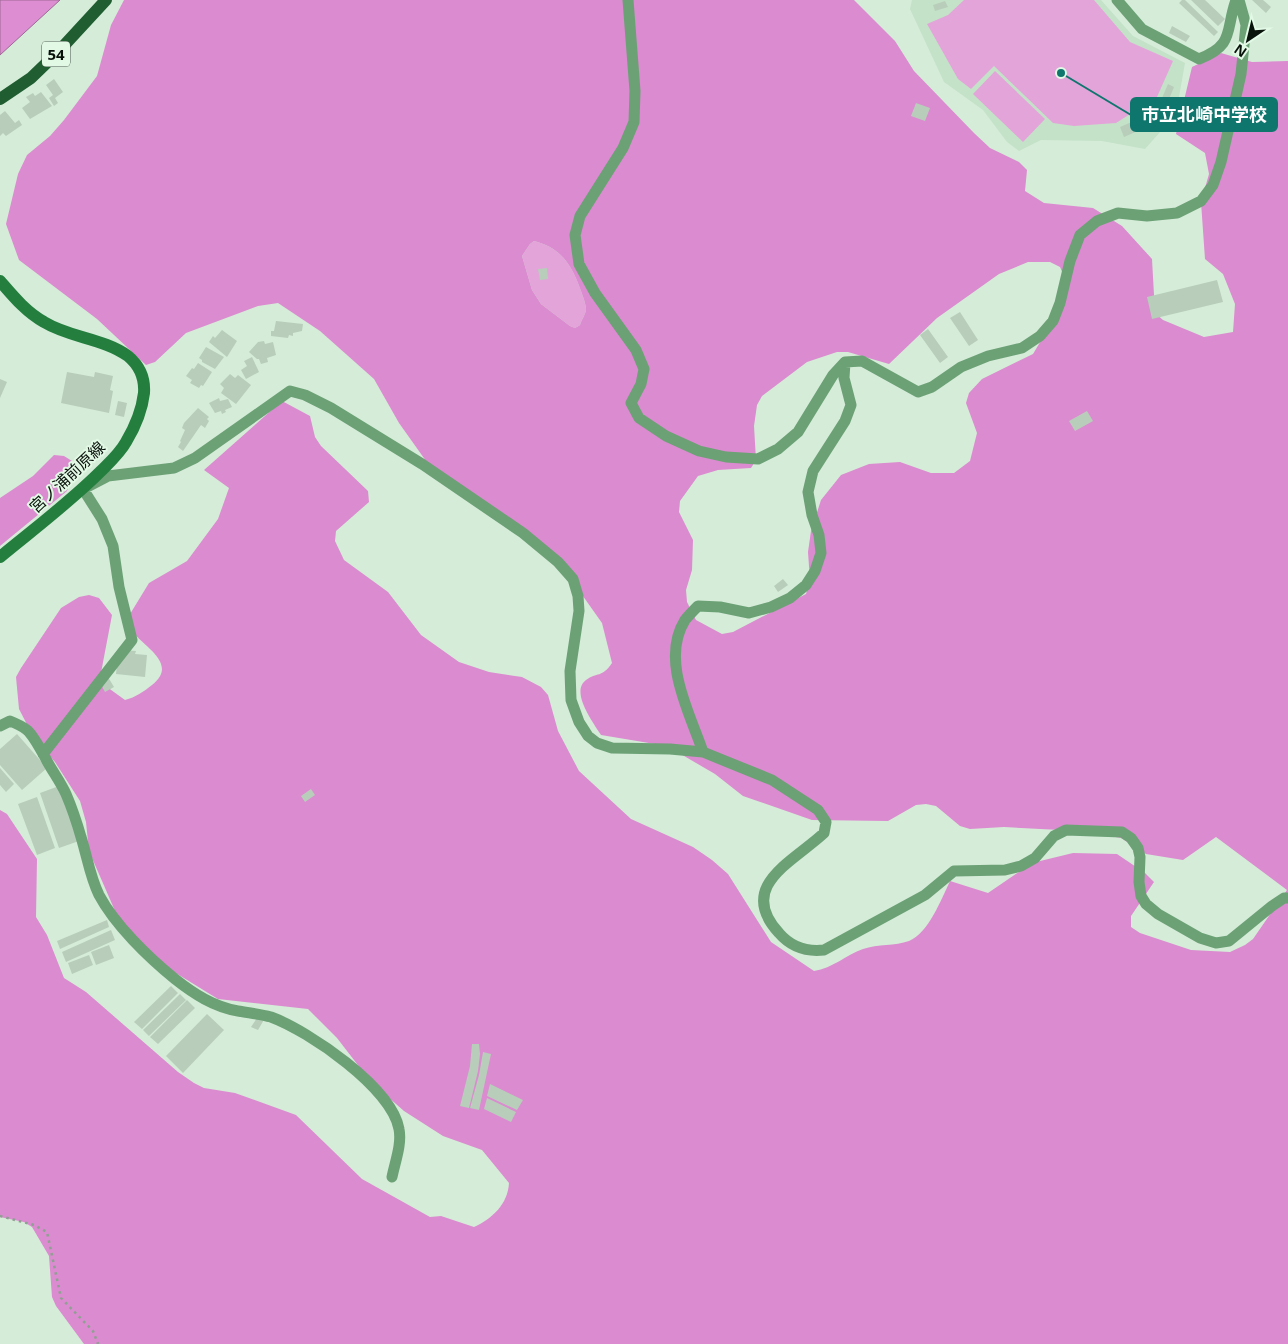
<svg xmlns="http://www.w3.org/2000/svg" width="1288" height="1344" font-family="'Open Sans','Noto Sans JP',sans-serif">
<rect width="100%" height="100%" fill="#d5ecd8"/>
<!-- built -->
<path fill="#c4e2c8" d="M912,0h189l32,36 52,27 -9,51 -31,35 -43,-8 -61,-1 -22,11 -12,-9 -24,-32 -39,-28 -34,-73z"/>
<!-- green -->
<path fill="#e3a4d9" d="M964,0h130l36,42 43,19 -16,36 -41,26 -42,3 -21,-3 -59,-57 -23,23 -13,-10 -31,-55 21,-9z
M995,71l50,48 -22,23 -50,-48z
M534,241c28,7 38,25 47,50 2,6 5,13 5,19 -1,5 -5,11 -6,15l-5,3 -5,-2 -29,-22 -9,-14 -10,-34 8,-12z"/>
<!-- forest -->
<path fill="#db8bcf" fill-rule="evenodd" d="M124,0h730l41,41 19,30 60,62 16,15 29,14 8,8 -2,21 19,12 49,5 29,18 30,33 3,54 8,7 41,17 29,-5 2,-28 -12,-30 -18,-15 -4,-57 8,-28 -4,-21 -29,-19 16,-67 29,-14 31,9 36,-1v1283h-1204l-28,-38 -4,-9 -3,-41 -17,-29 -8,-5 -24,-5v-407l7,4 30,45 -1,58 11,18 17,43 22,14 92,80 16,11 10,5 31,5 61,22 66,64 68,38 11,-1 33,11c18,-8 34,-23 35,-44l-27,-33 -39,-14 -39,-25 -33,-29 -34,-44 -29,-29 -90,-10 -65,-40 -31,-32 -33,-76 -3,-29 -6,-21 -25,-39 -22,-26 -14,-27 -3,-32 5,-9 40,-60 18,-11 10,-2 10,3 13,17 -12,63 7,9 18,13c11,-3 18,-8 27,-15 27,-21 -8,-38 -21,-55 -2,-3 -3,-7 -4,-11l22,-36 38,-22 31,-42 11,-31 -25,-18 78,-69 28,15 5,21 6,9 47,45 1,11 -33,29 -1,10 9,19 44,32 33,43 38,27 30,10 33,5 19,10 7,8 10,36 21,40 52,48 62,28 19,13 16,14 43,68 43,29c19,-3 32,-16 49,-22 15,-5 32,-3 46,-8 19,-7 33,-43 41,-60l38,12 44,-30 41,-10 44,1 28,19 9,9 -23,34v11l9,6 51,17 39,2 15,-7 8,-6 34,-49 -71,-53 -33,23 -37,-6 -25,-16 -41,-7 -76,-4 -34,2 -10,-3 -24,-20 -10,-2 -10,1 -28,16 -76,-1 -69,-24 -28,-22 -48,-28 -66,-11c-8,-13 -31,-43 -15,-55 11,-8 16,-2 26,-17l-10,-40 -41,-58 -130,-97 -32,-45 -25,-44 -54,-48 -42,-28 -20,3 -72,27 -31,29 -9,3 -49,-46 -78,-59 -13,-36 12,-50 9,-19 23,-19 14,-16 33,-44 14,-51zM534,241c28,7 38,25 47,50 2,6 5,13 5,19 -1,5 -5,11 -6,15l-5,3 -5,-2 -29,-22 -9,-14 -10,-34 8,-12zM1028,262h22l10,5 4,9 2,23 -33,55 -51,25 -13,14 -3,10 11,30 -7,28 -16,12h-23l-31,-11 -31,2 -28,11 -20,25 -10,31 -3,21 2,28 -4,14 -73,38 -11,2 -26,-14 -9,-18 -1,-12 6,-20 1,-30 -14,-28 1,-11 18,-25 20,-6 33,-2 5,-8 -2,-34 3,-21 5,-9 45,-34 30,-10h11l41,12 48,-46 62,-44z
M54,455l10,1 8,5 1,10 -6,20 -67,55v-48l33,-22z"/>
<!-- water -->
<path fill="#dd8dd1" stroke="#9d6896" d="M0,0h60l-60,55z"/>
<!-- building -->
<path fill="#b8cebb" d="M1182,0h3l33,32 -4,4 -35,-33z
M1191,0h14l20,19 -7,7z
M1252,0h11l8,7 -5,6z
M945,1l3,6 -13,4 -2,-6z
M1172,26l18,10 -4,6 -17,-9z
M54,79l9,13 -8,6 3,5 -4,3 -5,-8 4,-3 -7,-10z
M1168,84l6,3 -18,44 -7,-3z
M41,92l11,14 -22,13 -8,-11 8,-6 -4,-5 7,-4 2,3z
M916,103l14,5 -5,13 -14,-5z
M5,111l10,12 4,-3 3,5 -16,11 -3,-3 -3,3v-21z
M1143,117l4,10 -23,10 -4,-10z
M547,268l1,11 -8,1 -2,-11z
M1217,280l6,22 -71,17 -5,-22z
M960,312l18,28 -9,6 -19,-28z
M276,321l27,3 -1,7 -9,2v3l-4,-1 -1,3 -17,-2v-5h3z
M928,329l20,28 -8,6 -20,-28z
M222,330l15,11 -10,16 -18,-15 4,-6 2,2z
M264,341l1,3 8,-2 3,13 -9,3 1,4 -7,2 -2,-5h-2l-8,-7 9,-10z
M206,347l18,10 -9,12 -13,-7v-2l-3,-2z
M252,357l7,15 -13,7 -5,-9 6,-4 -3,-5z
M198,363l14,9 -9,14 -2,-1 -2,3 -9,-5 2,-3 -6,-4 6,-8 2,1z
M67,372l27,5 1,-5 18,4 -3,14 3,1 -4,22 -48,-10z
M230,374l5,4 3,-3 13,10 -15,19 -15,-11 3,-5 -4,-4z
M0,379l7,3 -7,16z
M219,398l1,3 8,-2 4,8 -7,3 1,2 -4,2 -1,-3 -6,2 -6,-10z
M118,401l9,2 -3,14 -9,-2z
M198,408l11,9 -2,2 2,2 -4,7 -4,-3 -18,26 -5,-4 3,-5 -1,-1 5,-11 -3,-2 2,-5z
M1087,411l6,10 -18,10 -6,-10z
M783,579l5,6 -10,7 -4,-6z
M124,650l12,1 -1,3 12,1 -2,22 -29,-3 2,-21z
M105,672l9,15 -9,5 -8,-15z
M17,734l30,34 -25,22 -22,-25v-16z
M0,768l14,16 -8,8 -6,-7z
M59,786l20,55 -20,7 -19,-55z
M311,789l4,6 -10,7 -4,-6z
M37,797l18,51 -18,7 -19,-51z
M107,920l2,7 -49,22 -3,-8z
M111,930l4,10 -49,22 -4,-10z
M109,945l5,13 -18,7 -5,-13z
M89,955l4,10 -21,9 -4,-11z
M171,986l7,7 -36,36 -8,-7z
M180,994l6,6 -37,36 -6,-6z
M187,1000l8,8 -37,36 -8,-7z
M207,1014l17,16 -41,43 -17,-17z
M259,1015l6,3 -7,12 -7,-3z
M472,1044h7l1,10 -2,17 -9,37 -9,-2 10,-40z
M483,1052l8,2 -12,56 -9,-2 9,-33z
M490,1084l33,16 -6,10 -30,-14z
M487,1098l29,14 -5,10 -27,-13z"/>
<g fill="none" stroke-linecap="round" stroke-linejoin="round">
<!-- path -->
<path stroke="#8ea091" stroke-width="2.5" stroke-dasharray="2.5 4" stroke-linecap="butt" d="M0,1216l34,9 13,7 14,66 32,33 5,13"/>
<!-- minor -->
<path stroke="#6ca176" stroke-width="11" d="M628,0l7,91 -1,31 -11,26 -43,68 -5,19 4,29 16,29 41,57 8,19 -3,15 -10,19 8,15 27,18 33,15 27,6 32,2 20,-10 20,-17 35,-57 12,-13 17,-1 56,31 14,-5 29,-20 27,-11 34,-8 18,-12 13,-15 7,-18 10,-42 10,-26 17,-14 21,-8 29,3 30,-3 24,-12 12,-16 8,-23 20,-88 5,-49 -7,-25
M1117,0l25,29 57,30c36,-14 26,-28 37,-59
M0,726l10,-5c5,2 12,5 17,9 7,6 15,22 20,31 6,11 14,22 19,33 6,14 11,29 15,43 6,19 9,40 18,58 16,30 49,62 76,84 19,15 39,28 63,32 11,2 22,3 33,6 38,14 121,71 128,112 3,15 -4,33 -7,48
M703,752c-13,-39 -43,-92 -18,-132 4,-5 9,-10 13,-14l22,1 29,6 22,-6 19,-9 16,-13 9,-14 6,-18 -2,-18 -7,-20 -4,-23 5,-21 32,-50 6,-16 -7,-27 1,-16
M43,754l89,-114 -13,-53 -6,-41 -11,-27 -19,-30 25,-13 66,-8 21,-10 95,-67 15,4 26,13 91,56 101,69 35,29 15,17 5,17 1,15 -9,60 1,29 8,22 9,14 9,7 15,5 58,1 33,3 69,28 46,30 8,12 -2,11c-31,29 -88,53 -45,100 12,14 27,19 45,17l101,-55 29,-24 51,-1 16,-4 14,-8 19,-22 12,-6 56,2 9,6 7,10 2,9 -1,25 2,14 5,8 12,10 42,24 16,5 13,-2 43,-35 12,-8h4"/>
<!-- secondary -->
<path stroke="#247f3f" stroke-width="12" d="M0,281c13,15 26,31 44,41 26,16 59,16 84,34 12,10 17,22 16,37 -2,17 -9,34 -18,49 -6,11 -16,20 -25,29 -31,31 -67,58 -101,86"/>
<!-- primary -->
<path stroke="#205e31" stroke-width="12" d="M0,99l31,-21 27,-26 48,-52"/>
</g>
<g text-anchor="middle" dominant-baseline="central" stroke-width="4" stroke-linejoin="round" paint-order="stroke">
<!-- shield labels -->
<rect fill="#e2f9e5" stroke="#4a574c" stroke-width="1" x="42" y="41.5" width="28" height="25" rx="4"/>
<g font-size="15" font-weight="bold" fill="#09110b">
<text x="56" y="54">54</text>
</g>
<!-- street labels -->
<g font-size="16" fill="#09110b" stroke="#e2f9e5">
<text transform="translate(67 477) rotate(-43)">宮ノ浦前原線</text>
</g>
</g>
<!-- callouts -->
<path fill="none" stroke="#0f766e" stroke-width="2" d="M1061 73L1131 115"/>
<circle fill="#0f766e" stroke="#e2f9e5" stroke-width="2" cx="1061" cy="73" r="5"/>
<rect fill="#0f766e" stroke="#0f766e" stroke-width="2" x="1131" y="98" width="146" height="33" rx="5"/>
<g font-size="18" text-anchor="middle" font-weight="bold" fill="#fff">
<text x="1204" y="121">市立北崎中学校</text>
</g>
<!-- north arrow -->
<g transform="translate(1248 40) rotate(215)" stroke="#e2f9e5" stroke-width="4" paint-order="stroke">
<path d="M0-4L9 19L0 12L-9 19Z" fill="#09110b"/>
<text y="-8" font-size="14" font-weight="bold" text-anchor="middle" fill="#09110b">N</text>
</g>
</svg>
